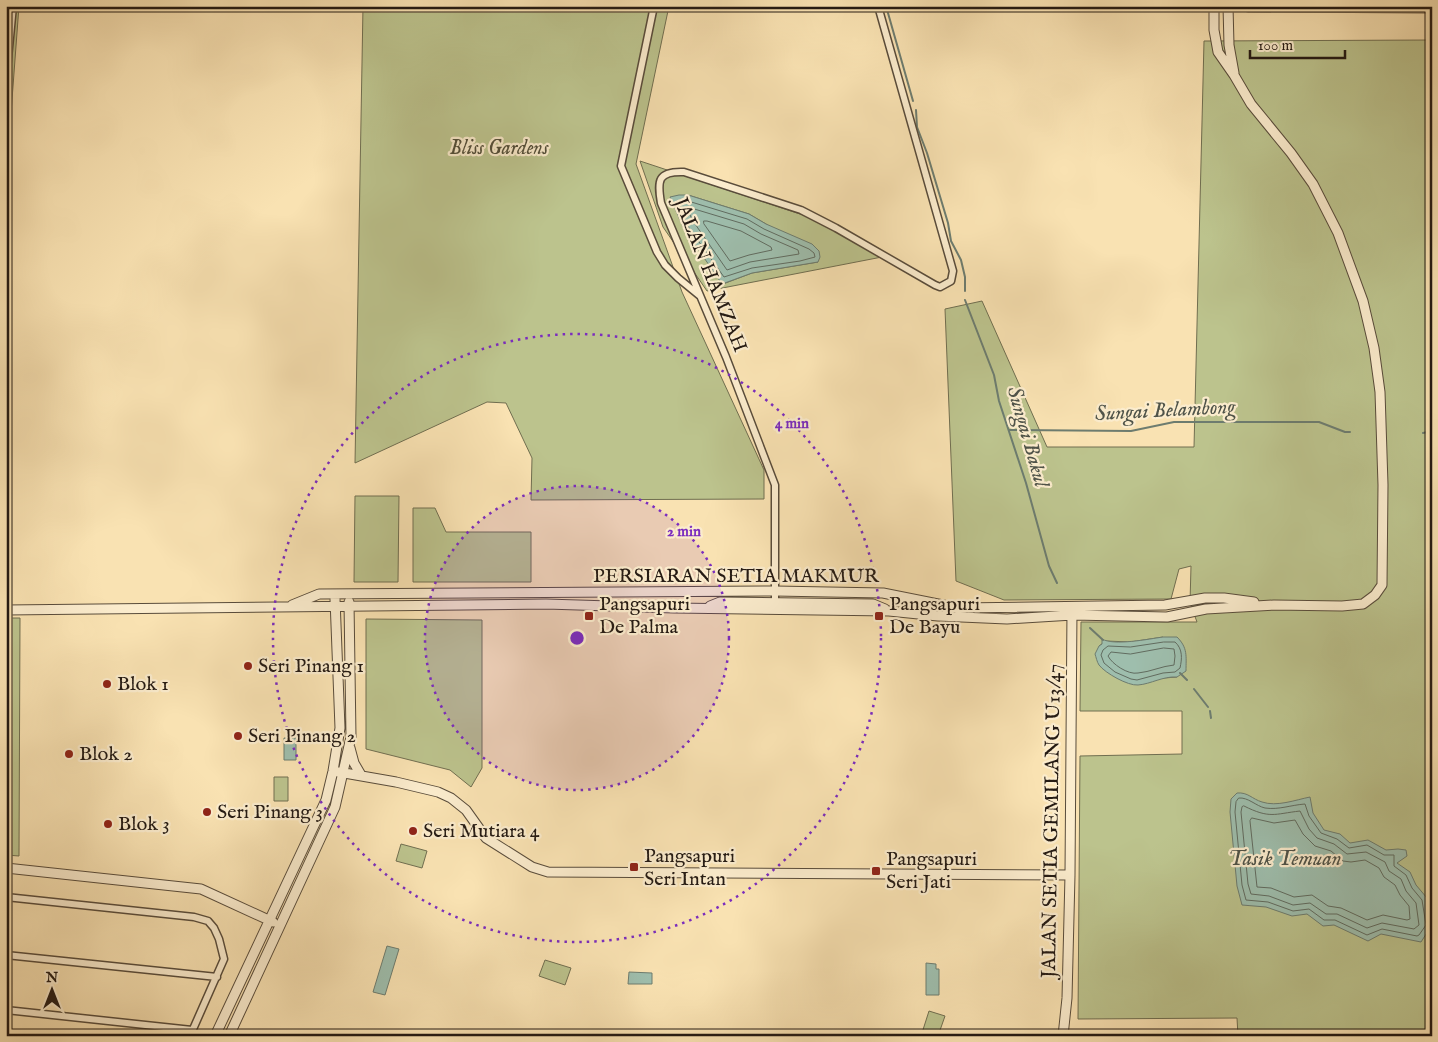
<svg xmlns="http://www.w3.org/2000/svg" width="1438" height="1042" font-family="'IM FELL English',serif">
<rect width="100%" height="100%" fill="#f9e2b2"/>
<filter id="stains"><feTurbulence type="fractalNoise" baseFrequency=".004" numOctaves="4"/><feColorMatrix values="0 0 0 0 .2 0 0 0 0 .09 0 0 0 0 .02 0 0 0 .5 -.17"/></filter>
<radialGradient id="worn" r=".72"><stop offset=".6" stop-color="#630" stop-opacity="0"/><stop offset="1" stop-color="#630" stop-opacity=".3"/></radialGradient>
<!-- green -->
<path fill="#bcc38d" stroke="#706e50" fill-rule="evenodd" d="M6,6h13l-13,174z
M363,6h306l-33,158 46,128 82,178v29l-233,1 1,-42 -26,-55 -19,-1 -132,61z
M1432,40v996h-194l-1,-18 -159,1 2,-263 102,-2v-43h-102l1,-89h116l-7,-19 1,-37 -12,3 -8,30 -167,1 -48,-19 -11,-272 37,-8 65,146h147l10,-406zM1163,637l14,40 -13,1 -65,-32 7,-5 24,1z
M640,161l172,57 70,39 -175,34 -44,-64zM688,195l61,19 17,10 52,38 -66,11 -29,11z
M355,496h44l-1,86h-44z
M413,508h22l11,24h85v50h-118z
M6,618h14l-1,238 -13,-1z
M366,619l116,1v148l-11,19 -21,-17 -84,-21z
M274,777h14v24h-14z
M401,844l26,7 -5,17 -26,-7z
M545,960l26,8 -6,17 -26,-9z
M929,1011l16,5 -7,20h-17z"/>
<!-- water -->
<path fill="#9ebead" stroke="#6d7c6f" d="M679,195h9l61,19 17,10 46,20 7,7 1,6 -2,5 -66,11 -30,11 -39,-57 -13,-30z
M1163,637h14c11,11 9,19 9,34l-9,6c-14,-1 -26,7 -39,8 -10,1 -33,-12 -39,-20 -2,-3 -3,-8 -4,-11l4,-8 3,-2v-5c12,7 47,0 61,-2z
M284,738h12v22h-12z
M1237,793c11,-1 15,6 25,9 15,5 33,-2 48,-5l3,16 11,17 16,4 10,9 18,-3 18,10 12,-1 8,1 1,6 -10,7 13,9 6,13 11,13 3,30 -9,14 -40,-8 -13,7 -34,-16 -11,1 -16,-12 -15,2 -26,-9 -24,-2 -5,-19 -7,-74 1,-13z
M387,946l12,3 -14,46 -12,-3z
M926,963l10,1v5h3v26h-13z
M629,972l23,1v11h-24z"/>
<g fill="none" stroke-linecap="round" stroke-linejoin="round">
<!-- shore -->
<path stroke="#616c60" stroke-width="1" d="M680,200l8,1 59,18 17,10 45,20 5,4 1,4 -15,4 -48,7 -28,9 -37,-52 -9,-21z
M691,208l53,16 17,10 37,16 1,4 -49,8 -23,8 -34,-49 -5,-10z
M704,221h3l34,10 30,16 1,3 -23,5 -19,6 -26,-37z
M1164,642h11c8,7 7,17 5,26l-5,4 -12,1 -26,7 -6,-1 -16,-7 -11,-9 -3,-8 2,-5 5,-4 22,1z
M1164,648l10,1 1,7 -1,9c-12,1 -24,7 -36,8 -10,2 -26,-9 -30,-17l3,-4 19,2z
M1239,798c9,-1 17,8 26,10 14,2 26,-3 40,-4l4,12 12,17 16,6 12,9 18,-3 17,10h10v11l12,9 6,13 10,12 4,25 -7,10 -2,1 -35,-7 -15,6 -32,-15h-11l-15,-11 -16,2 -25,-9 -22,-2 -4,-15 -7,-73 1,-10z
M1244,806c26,13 30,8 56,5l9,18 8,9 17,6 13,10 19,-2 19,10 4,9 12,8 5,12 10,12 3,22 -5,4 -32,-6 -15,5 -30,-14h-11l-16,-11 -17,2 -24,-9 -18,-2 -3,-10 -7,-72 1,-5z
M1252,818l22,5 21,-3 8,14 12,12 16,5 12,10 8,1 14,-2 14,8 5,9 11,8 5,10 9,11 1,13 -3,1 -24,-5 -16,5 -26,-12 -13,-2 -16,-11 -18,2 -23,-9 -14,-1 -7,-66z"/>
<!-- stream -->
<path stroke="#6d7c6f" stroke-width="2" d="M886,6l27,95
M916,110l1,17 10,26 21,70 3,18 10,19 4,17v14
M965,300l29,75 5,26 27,82 23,83 8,17
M1009,430l122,1 43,-9h145l26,10h5
M1423,433l9,-2
M1090,628l13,12
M1180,673l7,7
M1194,689l14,18
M1210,711l1,7"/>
<defs>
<path id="minor" d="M654,6l-33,160 36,86 8,13 13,13 22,18
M1245,6l3,2 184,1
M6,79l7,-73
M775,602v-117l-49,-128 -65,-154c-4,-23 -3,-32 23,-31l117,38 35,18 99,57 5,2 11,-6 2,-10 -75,-265
M6,897l188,20 14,4 6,7 5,11 5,20 -34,77
M6,955l211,22
M6,1010l186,20
M1100,1036h86"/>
<path id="tertiary" d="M1228,6l1,39 5,28
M292,605l27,-11 456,-3 108,2 75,15 207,-3 40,-7h19l30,4
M710,606l10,-4 153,2 12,5
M6,610l540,-6 128,4 215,3 49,5 69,3 66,-4 94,2 39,-8 68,-4 68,1 21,-2 12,-9 7,-10 1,-100 -3,-93 -6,-44 -11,-47 -25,-68 -25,-49 -22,-31 -40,-49 -17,-29 -16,-23 -4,-22v-24
M350,748l4,15 7,12
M333,771l63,11 42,10 13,6 15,12 20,28 46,29 16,5 522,3
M6,868l195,21 72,33
M215,1036l111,-236 7,-29 7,-43 -5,-129
M229,1036l106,-229 16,-70 -2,-135
M1063,1036l4,-38 3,-123 2,-266"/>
</defs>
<!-- minor casing -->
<use href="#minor" stroke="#594c3b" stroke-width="9"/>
<!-- tertiary casing -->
<use href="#tertiary" stroke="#594c3b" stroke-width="11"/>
<!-- minor -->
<use href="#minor" stroke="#fbeccd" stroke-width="6"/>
<!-- tertiary -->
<use href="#tertiary" stroke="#fbeccd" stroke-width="9"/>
</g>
<!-- distance rings -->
<circle cx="577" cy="638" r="152" fill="#7b2cbf" fill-opacity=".12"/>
<g fill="none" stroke="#7b2cbf" stroke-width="2.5" stroke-dasharray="2.5 5">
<circle cx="577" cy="638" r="152"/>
<circle cx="577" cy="638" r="304"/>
</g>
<!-- markers -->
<g fill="#8f2418" stroke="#fbeccd" stroke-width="2">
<rect x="584" y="611" width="10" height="10" rx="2.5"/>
<rect x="874" y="611" width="10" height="10" rx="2.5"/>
<circle cx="248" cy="666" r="5"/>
<circle cx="107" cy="684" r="5"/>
<circle cx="238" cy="736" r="5"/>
<circle cx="69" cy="754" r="5"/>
<circle cx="207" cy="812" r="5"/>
<circle cx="108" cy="824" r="5"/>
<circle cx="413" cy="831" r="5"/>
<rect x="629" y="862" width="10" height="10" rx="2.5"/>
<rect x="871" y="866" width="10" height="10" rx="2.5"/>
</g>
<g text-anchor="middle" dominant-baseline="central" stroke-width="4.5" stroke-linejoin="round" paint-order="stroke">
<!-- park labels -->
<g font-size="20" font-style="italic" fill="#524d38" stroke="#fbeccd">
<text x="499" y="148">Bliss Gardens</text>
</g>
<!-- street labels -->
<g font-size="20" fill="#241a13" stroke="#fbeccd">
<text transform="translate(710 275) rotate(68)">JALAN HAMZAH</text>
<text x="736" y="576">PERSIARAN SETIA MAKMUR</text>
<text transform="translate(1052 821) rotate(-89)">JALAN SETIA GEMILANG U13/47</text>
</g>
<!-- poi labels -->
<g font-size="20" fill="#241a13" stroke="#fbeccd" text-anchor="start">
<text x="599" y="604">Pangsapuri<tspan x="599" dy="23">De Palma</tspan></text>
<text x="889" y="604">Pangsapuri<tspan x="889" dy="23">De Bayu</tspan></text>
<text x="258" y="666">Seri Pinang 1</text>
<text x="117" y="684">Blok 1</text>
<text x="248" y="736">Seri Pinang 2</text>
<text x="79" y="754">Blok 2</text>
<text x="217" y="812">Seri Pinang 3</text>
<text x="118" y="824">Blok 3</text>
<text x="423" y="831">Seri Mutiara 4</text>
<text x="644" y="856">Pangsapuri<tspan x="644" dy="23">Seri Intan</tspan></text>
<text x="886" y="859">Pangsapuri<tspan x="886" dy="23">Seri Jati</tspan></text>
</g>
<!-- water labels -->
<g font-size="21" font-style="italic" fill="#4f5349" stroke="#fbeccd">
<text transform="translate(1165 411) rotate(-3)">Sungai Belambong</text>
<text transform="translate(1027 437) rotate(74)">Sungai Bakul</text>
<text x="1285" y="859">Tasik Temuan</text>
</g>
</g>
<circle cx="577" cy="638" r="8" fill="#7b2cbf" stroke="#fbeccd" stroke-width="2.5"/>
<g font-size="15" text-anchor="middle" font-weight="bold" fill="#7b2cbf" stroke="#fbeccd" stroke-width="4.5" stroke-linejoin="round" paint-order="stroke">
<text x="792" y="428">4 min</text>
<text x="684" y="536">2 min</text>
</g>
<!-- margin -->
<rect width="1438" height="1042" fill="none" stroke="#f9e2b2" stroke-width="25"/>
<rect x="8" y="8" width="1423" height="1027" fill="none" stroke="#241a13" stroke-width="2.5"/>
<rect x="12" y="12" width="1413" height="1017" fill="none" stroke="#241a13"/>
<!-- north arrow -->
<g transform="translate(52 990)" stroke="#fbeccd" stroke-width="4" paint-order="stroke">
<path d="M0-4L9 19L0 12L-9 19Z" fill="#241a13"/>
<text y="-8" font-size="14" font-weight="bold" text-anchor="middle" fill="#241a13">N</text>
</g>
<!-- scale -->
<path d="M1250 50v8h95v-8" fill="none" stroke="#241a13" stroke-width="2.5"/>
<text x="1258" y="50" font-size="15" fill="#241a13" stroke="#fbeccd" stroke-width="4" paint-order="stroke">100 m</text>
<rect width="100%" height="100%" filter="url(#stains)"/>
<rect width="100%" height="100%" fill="url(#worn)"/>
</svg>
